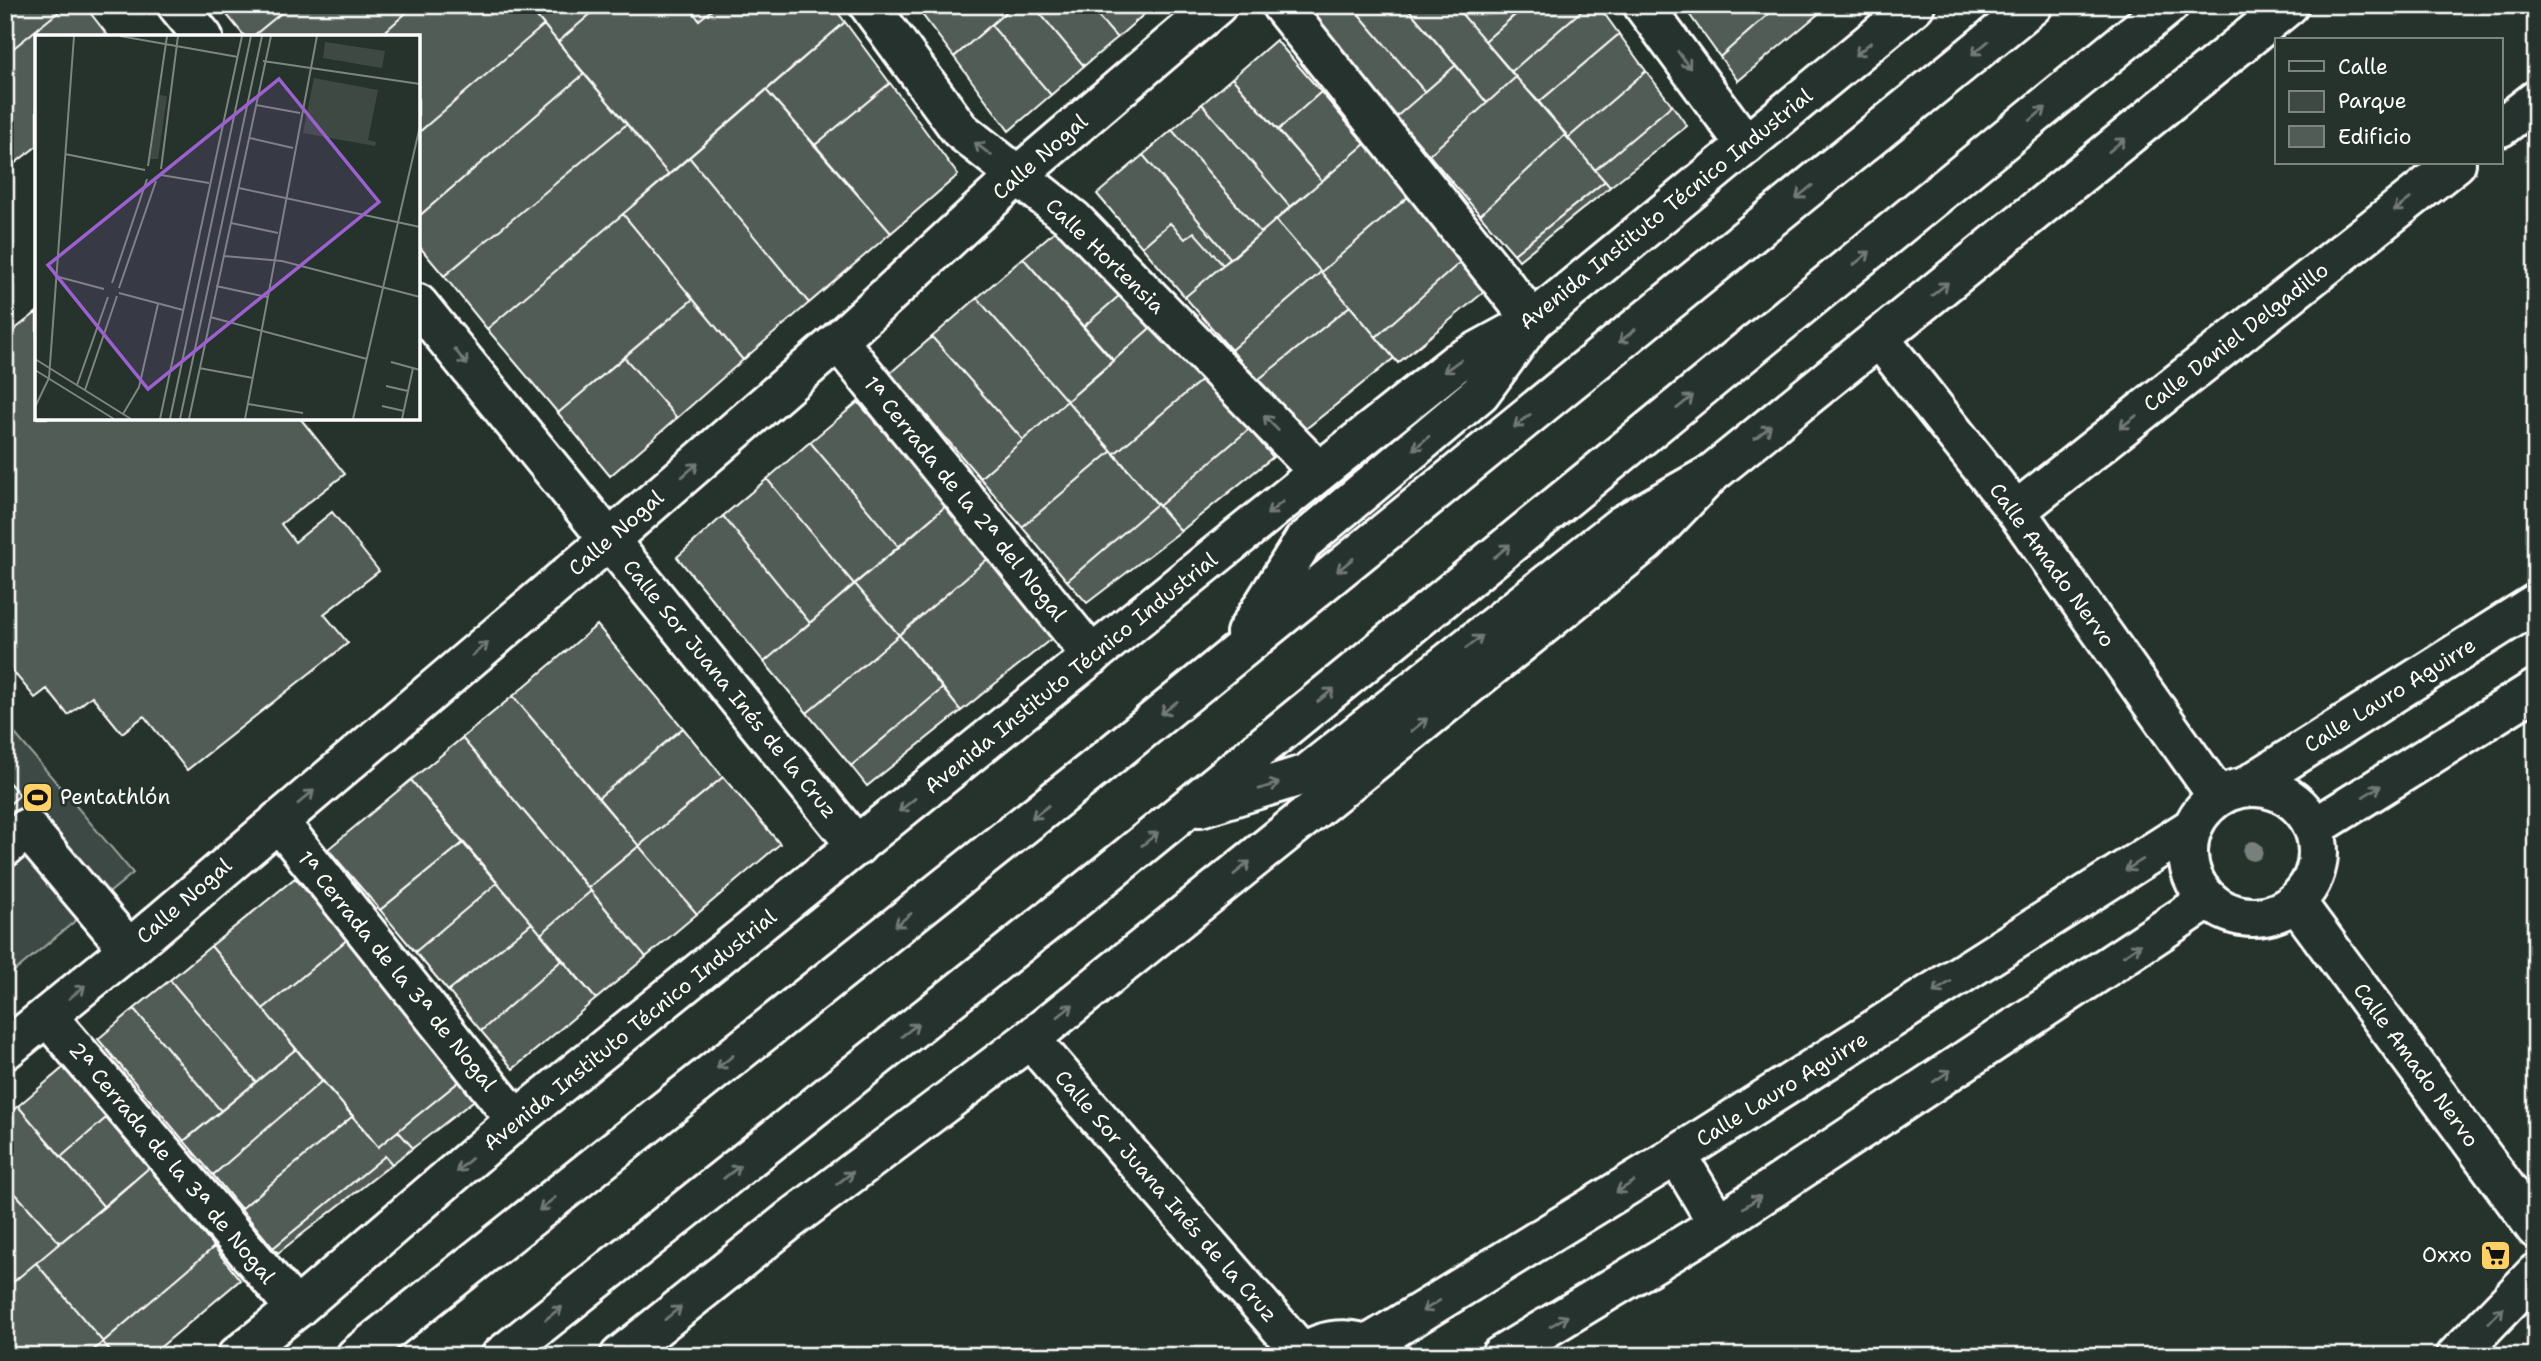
<svg xmlns="http://www.w3.org/2000/svg" width="2541" height="1361" font-family="'Shantell Sans',sans-serif">
<rect width="100%" height="100%" fill="#26332d"/>
<filter id="ink" filterUnits="userSpaceOnUse"><feTurbulence type="fractalNoise" baseFrequency=".0143" numOctaves="2"/><feDisplacementMap in="SourceGraphic" scale="14" xChannelSelector="R" yChannelSelector="G"/><feConvolveMatrix kernelMatrix="1 2 1 2 8 2 1 2 1" color-interpolation-filters="sRGB"/></filter>
<g filter="url(#ink)">
<!-- green -->
<path fill="#3e4944" stroke="#9ea4a2" stroke-width="2" d="M5,722l128,151 -128,106z"/>
<!-- building -->
<path fill="#515c57" stroke="#fff" stroke-width="2" d="M5,5h62l-62,50z
M67,5h17l25,32h-72v109l-32,25v-116z
M219,5h72l-39,32h-7z
M291,5h124l-36,32h-127z
M415,5h112l17,20 -126,108v-96h-39z
M527,5h74l-43,37z
M601,5h87l11,15 19,-15h114l13,17 -176,153 -111,-133z
M688,5h30l-19,15z
M915,5h99l-60,52z
M1014,5h19l51,61 -33,29 -60,-70z
M1033,5h55l29,33 -33,28z
M1088,5h59l3,4 -33,29z
M1316,5h35l74,87 -29,25 -90,-103z
M1351,5h54l51,60 -31,27z
M1405,5h49l62,72 -29,26z
M1454,5h53l8,10 -30,26z
M1507,5h19l-11,10z
M1526,5h62l-77,67 -26,-31z
M1588,5h10l21,29 -80,68 -28,-30z
M1682,5h18l-11,9z
M1700,5h79l-59,52 -31,-43z
M1779,5h50l-91,76 -18,-24z
M845,22l45,61 -75,62 -49,-55z
M544,25l40,49 -166,143v-84z
M991,25l60,70 -42,36 -55,-74z
M1619,34l27,37 -78,67 -29,-36z
M1276,40l45,52 -43,38 -46,-52z
M1456,65l31,38 -58,52 -33,-38z
M1646,71l26,34 -77,65 -27,-32z
M584,74l43,50 -183,152 -26,-31v-28z
M1516,77l50,57 -86,81 -51,-60z
M1232,78l90,103 -32,26 -88,-103z
M890,83l68,92 -67,58 -76,-88z
M766,90l125,143 -82,70 -120,-146z
M1321,92l44,52 -43,37 -44,-51z
M1202,104l88,103 -29,26 -89,-103z
M1672,105l15,21 -77,61 -15,-17z
M627,124l42,51 -182,154 -43,-53z
M1172,130l89,103 -30,26 -88,-104z
M1565,135l40,46 -91,73 -34,-39z
M1365,144l44,52 -88,76 -45,-52z
M1143,155l88,104 -8,6 -29,-33 -9,7 -15,-16 -28,24 -45,-53z
M689,157l120,146 -66,57 -120,-146z
M1605,181l5,6 -91,73 -5,-6z
M1409,196l56,62 -89,79 -55,-65z
M623,214l70,85 -135,114 -71,-84z
M1276,220l45,52 -90,78 -46,-53z
M1067,221l60,68 -44,38 -60,-69z
M1170,223l15,16 9,-7 29,33 -38,32 -43,-50z
M1023,258l91,103 -47,40 -90,-103z
M1465,258l25,29 -92,76 -22,-26z
M1321,272l29,34 -92,74 -27,-30z
M1127,289l29,34 -43,38 -30,-34z
M977,298l90,103 -44,39 -91,-103z
M693,299l50,61 -66,58 -53,-61z
M1350,306l44,52 -92,74 -44,-52z
M37,312v106h263l45,56 -64,50 14,18 37,-30 47,59 -55,43 24,29 -161,127 -43,-54 -22,17 -30,-37 -24,19 -21,-26 -12,9 -24,-29 -6,4v-336z
M1156,323l48,55 -90,76 -47,-53z
M932,337l91,103 -43,38 -90,-105z
M624,357l53,61 -67,58 -52,-63z
M1204,378l45,51 -90,77 -45,-52z
M1067,401l45,50 -90,76 -42,-49z
M858,402l89,103 -48,42 -89,-105z
M1249,429l24,28 -92,74 -22,-25z
M810,442l89,105 -45,37 -87,-105z
M1112,451l45,53 -90,77 -45,-54z
M767,479l87,105 -44,39 -87,-107z
M1157,504l24,27 -94,72 -20,-22z
M947,505l44,51 -92,79 -44,-51z
M723,516l87,107 -46,39 -87,-105z
M991,556l70,75 -100,80 -62,-76z
M855,584l44,51 -92,78 -43,-51z
M597,625l86,103 -85,70 -85,-102z
M899,635l44,53 -92,78 -44,-53z
M943,688l18,23 -94,75 -16,-20z
M513,696l126,150 -51,42 -126,-150z
M683,728l40,49 -84,69 -41,-48z
M462,738l129,153 -50,43 -130,-154z
M723,777l57,67 -83,70 -58,-68z
M5,778l15,17 -15,13z
M411,780l52,63 -83,67 -52,-61z
M463,843l34,40 -82,69 -35,-42z
M639,846l58,68 -51,43 -58,-69z
M295,878l53,61 -85,70 -52,-63z
M497,883l35,40 -84,68 -33,-39z
M591,891l55,66 -50,42 -55,-65z
M532,923l30,37 -81,71 -33,-40z
M348,939l118,137 -88,71 -115,-138z
M211,946l85,103 -40,33 -86,-102z
M562,960l34,39 -83,70 -32,-38z
M170,980l86,102 -35,29 -87,-102z
M134,1009l87,102 -37,30 -86,-102z
M296,1049l26,32 -109,94 -29,-34z
M64,1067l42,51 -45,39 -43,-51z
M466,1076l16,18 -69,54 -15,-17z
M322,1081l31,35 -112,93 -28,-34z
M18,1106l86,101 -44,36 -55,-61v-65z
M353,1116l25,31 20,-16 15,17 -21,16 -7,-8 -112,92 -32,-39z
M106,1118l43,50 -45,39 -43,-50z
M385,1156l7,8 -114,89 -5,-5z
M149,1168l65,79 -111,95 -67,-79z
M5,1182l55,61 -48,40 -7,-8z
M214,1247l26,33 -90,76h-36l-11,-14z
M36,1263l67,79 -16,14h-82v-67z
M5,1275l7,8 -7,6z
M103,1342l11,14h-27z"/>
<g fill="none" stroke-linecap="round" stroke-linejoin="round">
<defs>
<path id="minor" d="M177,5l26,32
M869,5l91,125 114,90 245,252
M1281,5l252,316
M1643,5l103,140
M2501,127l35,-27
M418,304l439,542
M1879,338l137,173 202,286
M838,341l254,315
M2016,511l440,-348
M2188 852a65 65 0 1 1 130 0a65 65 0 1 1-130 0Z
M2245,787l291,-184
M278,821l238,299
M2314,828l222,-139
M5,847l22,-19 102,121
M2296,902l240,327
M47,1016l249,293
M1030,1039l272,314
M5,1050l124,-101 480,-409 229,-199 179,-165 200,-171
M1677,1155l41,69
M1369,1344l308,-189 514,-327
M1299,1356c28,-22 62,-20 90,0
M1500,1356l218,-132 490,-324
M2456,1356l80,-83"/>
<path id="major" d="M237,1356l59,-47 220,-189 803,-648 137,-109 77,-42 382,-316
M620,1356l171,-137 239,-180 616,-497 64,-67 579,-470"/>
<path id="highway" d="M1246,633l57,-91 177,-149 53,-72
M1200,807l107,-33 315,-249 88,-50
M356,1356l738,-587 939,-764
M501,1356l596,-474 1072,-877"/>
</defs>
<!-- minor casing -->
<use href="#minor" stroke="#fff" stroke-width="44"/>
<!-- major casing -->
<use href="#major" stroke="#fff" stroke-width="44"/>
<!-- highway casing -->
<use href="#highway" stroke="#fff" stroke-width="44"/>
<!-- minor -->
<use href="#minor" stroke="#26332d" stroke-width="38"/>
<!-- major -->
<use href="#major" stroke="#26332d" stroke-width="38"/>
<!-- highway -->
<use href="#highway" stroke="#26332d" stroke-width="38"/>
</g>
<!-- trees -->
<circle fill="#78807d" cx="2253" cy="851" r="10"/>
<!-- one-way arrows -->
<defs><path id="oneway-shaft" d="M-6 0H5M1.5-3L5.5 0L1.5 3" fill="none" stroke-width="1.6" stroke-linecap="round" stroke-linejoin="round" transform="scale(1.75)"/></defs>
<g stroke="#727a76">
<use href="#oneway-shaft" transform="translate(1980 48) rotate(141)"/>
<use href="#oneway-shaft" transform="translate(1863 49) rotate(140)"/>
<use href="#oneway-shaft" transform="translate(1684 60) rotate(54)"/>
<use href="#oneway-shaft" transform="translate(2038 114) rotate(-40)"/>
<use href="#oneway-shaft" transform="translate(2117 145) rotate(-39)"/>
<use href="#oneway-shaft" transform="translate(983 149) rotate(-142)"/>
<use href="#oneway-shaft" transform="translate(1804 192) rotate(141)"/>
<use href="#oneway-shaft" transform="translate(2402 205) rotate(142)"/>
<use href="#oneway-shaft" transform="translate(1862 258) rotate(-39)"/>
<use href="#oneway-shaft" transform="translate(1940 289) rotate(-39)"/>
<use href="#oneway-shaft" transform="translate(1627 336) rotate(141)"/>
<use href="#oneway-shaft" transform="translate(461 357) rotate(51)"/>
<use href="#oneway-shaft" transform="translate(1452 366) rotate(144)"/>
<use href="#oneway-shaft" transform="translate(1685 402) rotate(-39)"/>
<use href="#oneway-shaft" transform="translate(1522 421) rotate(141)"/>
<use href="#oneway-shaft" transform="translate(2128 422) rotate(142)"/>
<use href="#oneway-shaft" transform="translate(1271 423) rotate(-134)"/>
<use href="#oneway-shaft" transform="translate(1763 432) rotate(-39)"/>
<use href="#oneway-shaft" transform="translate(1421 443) rotate(140)"/>
<use href="#oneway-shaft" transform="translate(690 470) rotate(-41)"/>
<use href="#oneway-shaft" transform="translate(1275 508) rotate(141)"/>
<use href="#oneway-shaft" transform="translate(1502 551) rotate(-39)"/>
<use href="#oneway-shaft" transform="translate(1345 565) rotate(141)"/>
<use href="#oneway-shaft" transform="translate(1474 642) rotate(-38)"/>
<use href="#oneway-shaft" transform="translate(480 649) rotate(-40)"/>
<use href="#oneway-shaft" transform="translate(1326 695) rotate(-39)"/>
<use href="#oneway-shaft" transform="translate(1169 708) rotate(141)"/>
<use href="#oneway-shaft" transform="translate(1419 725) rotate(-39)"/>
<use href="#oneway-shaft" transform="translate(1269 786) rotate(-17)"/>
<use href="#oneway-shaft" transform="translate(2372 791) rotate(-32)"/>
<use href="#oneway-shaft" transform="translate(306 797) rotate(-40)"/>
<use href="#oneway-shaft" transform="translate(907 805) rotate(141)"/>
<use href="#oneway-shaft" transform="translate(1040 812) rotate(142)"/>
<use href="#oneway-shaft" transform="translate(1150 839) rotate(-39)"/>
<use href="#oneway-shaft" transform="translate(2134 865) rotate(148)"/>
<use href="#oneway-shaft" transform="translate(1242 868) rotate(-39)"/>
<use href="#oneway-shaft" transform="translate(903 920) rotate(141)"/>
<use href="#oneway-shaft" transform="translate(2132 950) rotate(-34)"/>
<use href="#oneway-shaft" transform="translate(1942 987) rotate(148)"/>
<use href="#oneway-shaft" transform="translate(77 992) rotate(-40)"/>
<use href="#oneway-shaft" transform="translate(1065 1011) rotate(-39)"/>
<use href="#oneway-shaft" transform="translate(910 1030) rotate(-38)"/>
<use href="#oneway-shaft" transform="translate(725 1062) rotate(141)"/>
<use href="#oneway-shaft" transform="translate(1942 1076) rotate(-34)"/>
<use href="#oneway-shaft" transform="translate(464 1165) rotate(139)"/>
<use href="#oneway-shaft" transform="translate(732 1172) rotate(-38)"/>
<use href="#oneway-shaft" transform="translate(845 1178) rotate(-37)"/>
<use href="#oneway-shaft" transform="translate(1625 1187) rotate(148)"/>
<use href="#oneway-shaft" transform="translate(1752 1202) rotate(-34)"/>
<use href="#oneway-shaft" transform="translate(547 1204) rotate(141)"/>
<use href="#oneway-shaft" transform="translate(1431 1306) rotate(148)"/>
<use href="#oneway-shaft" transform="translate(554 1313) rotate(-38)"/>
<use href="#oneway-shaft" transform="translate(673 1313) rotate(-39)"/>
<use href="#oneway-shaft" transform="translate(2496 1315) rotate(-46)"/>
<use href="#oneway-shaft" transform="translate(1559 1321) rotate(-31)"/>
</g>
</g>
<!-- icons -->
<defs>
<symbol id="stadium-square" viewBox="-11 -11 22 22"><rect x="-9" y="-9" width="18" height="18" rx="4" fill="#ffd166" stroke="#26332d"/><path d="M0-5a6.5 5 0 1 0 0 10a6.5 5 0 1 0 0-10ZM-3.5-1.8h7v3.6h-7Z" fill="#111"/></symbol>
<symbol id="supermarket-square" viewBox="-11 -11 22 22"><rect x="-9" y="-9" width="18" height="18" rx="4" fill="#ffd166" stroke="#26332d"/><path d="M-6-5.5h2.5l.6 2H6L4.5 2H-2.5L-4.4-4H-6ZM-1.5 3.2a1.3 1.3 0 1 0 .1 0ZM3 3.2a1.3 1.3 0 1 0 .1 0Z" fill="#111"/></symbol>
</defs>
<g fill-rule="evenodd">
<use href="#stadium-square" x="20" y="780" width="35" height="35"/>
<use href="#supermarket-square" x="2478" y="1238" width="35" height="35"/>
</g>
<g text-anchor="middle" dominant-baseline="central" stroke-width="6" stroke-linejoin="round" paint-order="stroke">
<!-- street labels -->
<g font-size="21" fill="#fff" stroke="#26332d">
<text transform="translate(1040 157) rotate(-41)">Calle Nogal</text>
<text transform="translate(1666 209) rotate(-39)">Avenida Instituto Técnico Industrial</text>
<text transform="translate(1105 256) rotate(44)">Calle Hortensia</text>
<text transform="translate(2236 337) rotate(-38)">Calle Daniel Delgadillo</text>
<text transform="translate(965 499) rotate(51)">1ª Cerrada de la 2ª del Nogal</text>
<text transform="translate(616 533) rotate(-41)">Calle Nogal</text>
<text transform="translate(2052 565) rotate(54)">Calle Amado Nervo</text>
<text transform="translate(1071 673) rotate(-39)">Avenida Instituto Técnico Industrial</text>
<text transform="translate(730 689) rotate(51)">Calle Sor Juana Inés de la Cruz</text>
<text transform="translate(2390 695) rotate(-32)">Calle Lauro Aguirre</text>
<text transform="translate(184 901) rotate(-41)">Calle Nogal</text>
<text transform="translate(397 971) rotate(51)">1ª Cerrada de la 3ª de Nogal</text>
<text transform="translate(630 1030) rotate(-39)">Avenida Instituto Técnico Industrial</text>
<text transform="translate(2416 1065) rotate(54)">Calle Amado Nervo</text>
<text transform="translate(1782 1089) rotate(-32)">Calle Lauro Aguirre</text>
<text transform="translate(172 1163) rotate(50)">2ª Cerrada de la 3ª de Nogal</text>
<text transform="translate(1166 1196) rotate(49)">Calle Sor Juana Inés de la Cruz</text>
</g>
<!-- poi labels -->
<g font-size="21" fill="#fff" stroke="#26332d" text-anchor="start">
<text x="60" y="797">Pentathlón</text>
<text x="2472" y="1255" text-anchor="end">Oxxo</text>
</g>
</g>
<!-- overview -->
<g transform="translate(35 35)">
<rect width="385" height="385" fill="#26332d"/>
<path d="M290,7l60,9 -3,17 -59,-10zM279,43l64,12 -10,50 8,2 -1,4 -72,-13zM124,60l8,1 -9,63h-8z" fill="#3e4944"/>
<path fill="none" stroke="#7d8581" stroke-width="2" d="M85,1l118,21M228,26l157,23M221,70l44,8M215,103l43,10M30,119l80,16M113,131l19,-130M126,134l17,-133M126,140l48,8M204,153l181,39M196,188l47,10M189,221l58,5 138,36M20,241l49,13M77,248l35,-104M181,251l51,11M84,253l37,-107M84,258l64,17M175,282l157,42M0,324l96,60M356,327l29,8M164,333l54,10M0,335l79,49M42,350l31,-88M351,351l22,5M50,355l32,-94M213,369l55,9M347,371l22,5M0,372l14,-29 25,-342M88,379l16,-27 19,-83M125,384l82,-383M135,384l81,-383M145,384l82,-383M154,384l82,-383M210,384l72,-383M318,384l67,-293M367,384l11,-51"/>
<path fill="#9c61cf" fill-opacity="0.15" stroke="#9c61cf" stroke-width="3.5" d="M244,44l100,123 -231,187 -100,-124z"/>
<rect width="385" height="385" fill="none" stroke="#fff" stroke-width="3.5"/>
</g>
<!-- margin -->
<rect width="2541" height="1361" fill="none" stroke="#26332d" stroke-width="28"/>
<rect x="14" y="14" width="2513" height="1333" fill="none" stroke="#fff" stroke-width="2.5" filter="url(#ink)"/>
<!-- legend -->
<rect x="2275" y="38" width="228" height="126" fill="#26332d" stroke="#7d8581" stroke-width="2"/>
<rect x="2289" y="61" width="35" height="10" fill="#26332d" stroke="#7d8581" stroke-width="2"/>
<text x="2338" y="74" font-size="21" fill="#ffffff">Calle</text>
<rect x="2289" y="91" width="35" height="21" fill="#3e4944" stroke="#7d8581" stroke-width="2"/>
<text x="2338" y="108" font-size="21" fill="#ffffff">Parque</text>
<rect x="2289" y="126" width="35" height="21" fill="#515c57" stroke="#7d8581" stroke-width="2"/>
<text x="2338" y="144" font-size="21" fill="#ffffff">Edificio</text>
</svg>
